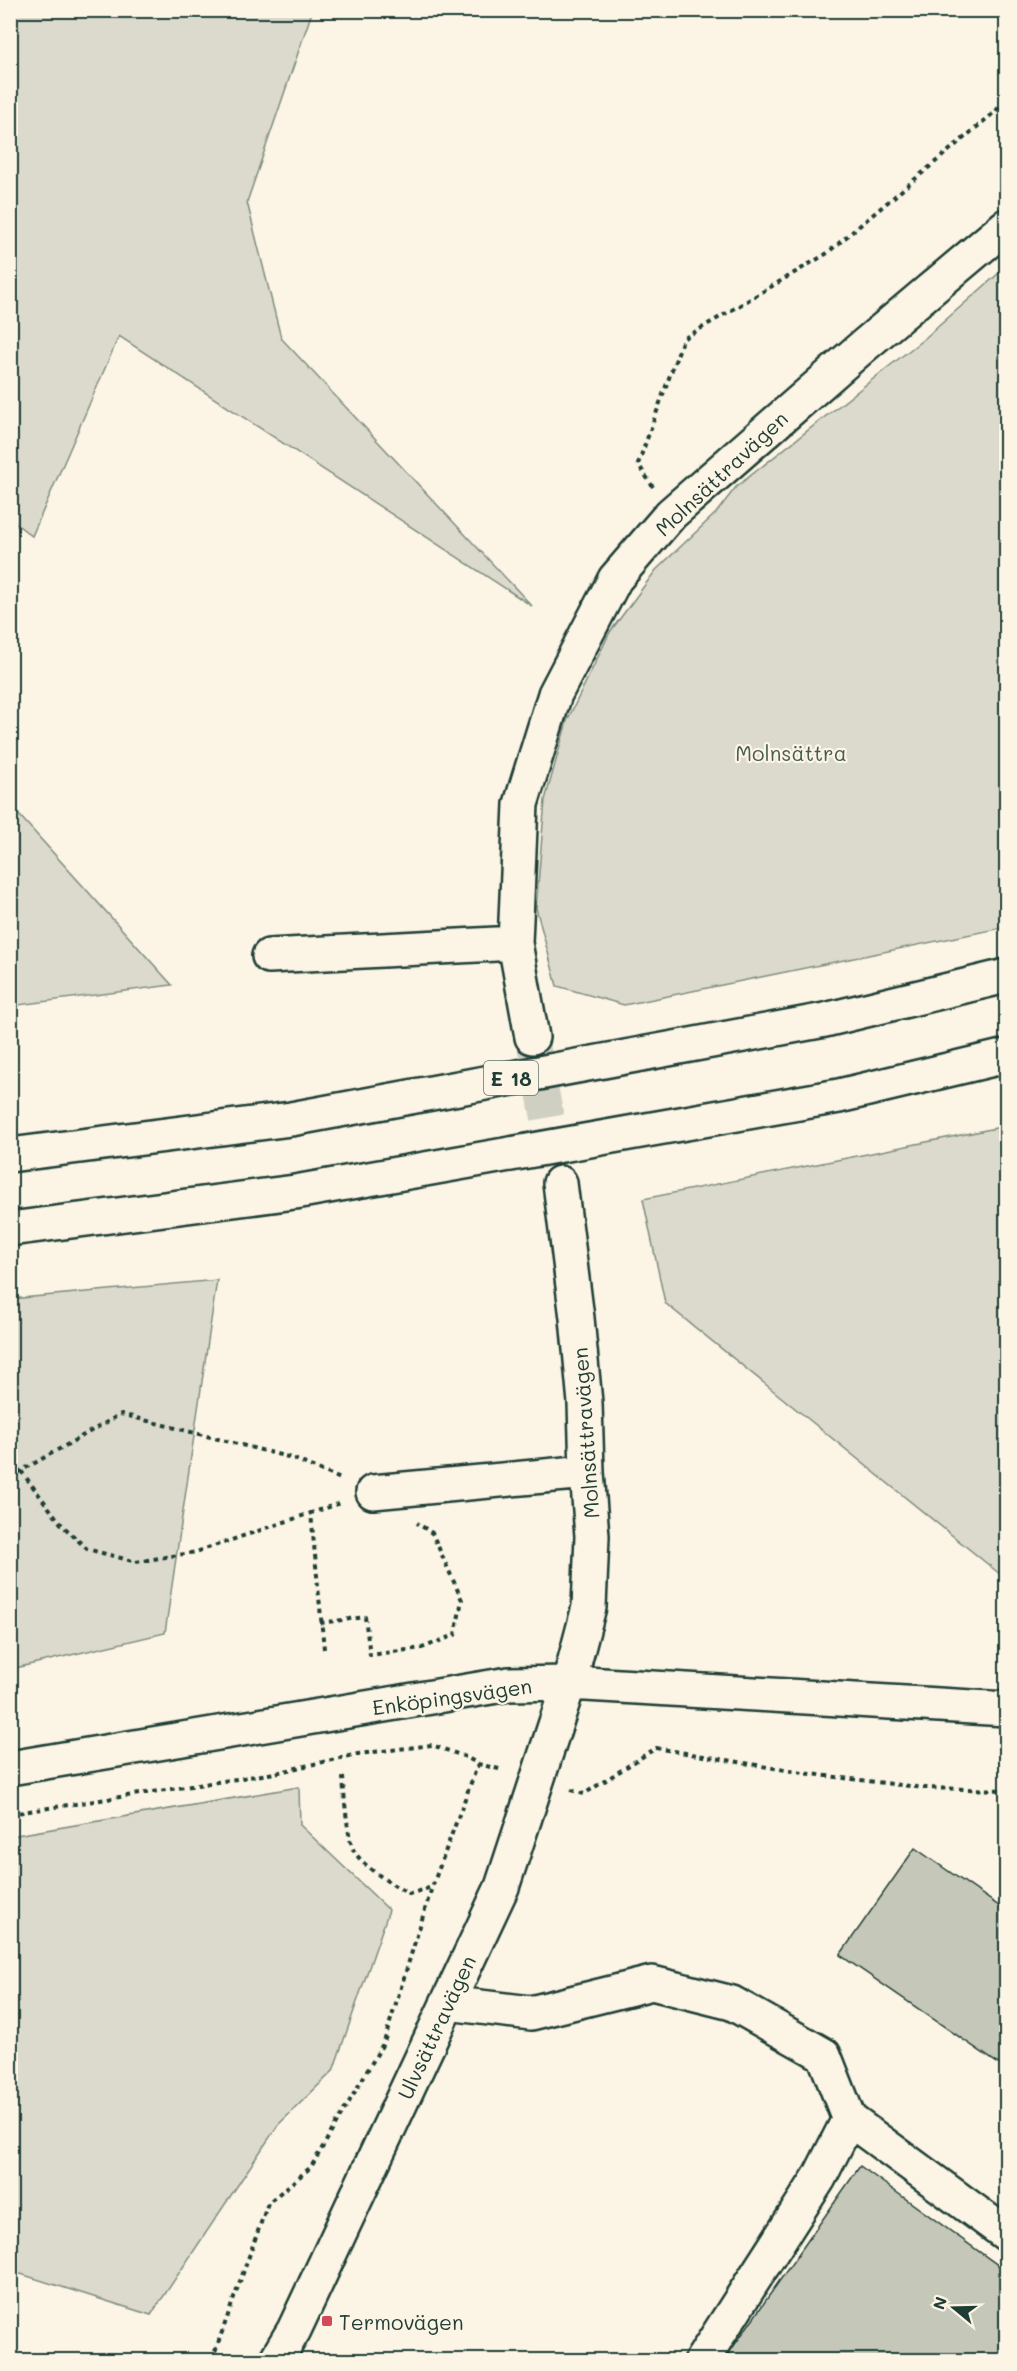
<svg xmlns="http://www.w3.org/2000/svg" width="1017" height="2371" font-family="Mali,sans-serif">
<rect width="100%" height="100%" fill="#fcf5e5"/>
<filter id="ink" filterUnits="userSpaceOnUse"><feTurbulence type="fractalNoise" baseFrequency=".0167" numOctaves="2"/><feDisplacementMap in="SourceGraphic" scale="12" xChannelSelector="R" yChannelSelector="G"/><feConvolveMatrix kernelMatrix="1 2 1 2 8 2 1 2 1" color-interpolation-filters="sRGB"/></filter>
<g filter="url(#ink)">
<!-- green -->
<path fill="#dcdacc" stroke="#7e8c80" stroke-width="1.5" d="M10,11h305l-4,4 -64,187 34,136 251,268 -413,-270 -87,200 -21,-16z
M1006,267v660l-382,78 -67,-19 -21,-78 9,-108 22,-79 43,-89 46,-62 60,-57 20,-26 189,-149z
M10,806h1l161,179 -161,21z
M1006,1126v453l-341,-276 -22,-104z
M217,1280l-52,353 -154,36v-370z
M299,1787l1,38 89,85 -56,161 -55,54 -127,190 -140,-44v-435z"/>
<!-- building -->
<path fill="#c5c7b9" stroke="#1f3d34" stroke-width="1.5" d="M915,1848l91,63v158l-166,-114z
M860,2166l146,105v89h-282z"/>
<g fill="none" stroke-linecap="round" stroke-linejoin="round">
<!-- minor-tunnel -->
<path stroke="#d0d0c2" stroke-width="33" stroke-dasharray="33 16" stroke-linecap="butt" d="M532,1037l28,146"/>
<defs>
<path id="minor" d="M269,956l246,-13
M532,1037l-17,-94 6,-139 34,-110 60,-115 56,-65 189,-165 146,-123
M373,1492l214,-20
M10,1768l499,-84 60,-1 437,26
M447,2003l84,10 121,-30 80,20 92,52 25,64 -30,59 -117,182
M849,2119l157,115
M276,2360l18,-30 208,-443 67,-204 20,-76 3,-71 -5,-64 -2,-69 -8,-85 -17,-135"/>
<path id="highway" d="M10,1155l281,-36 534,-99 181,-44
M10,1229l285,-37 544,-96 167,-40"/>
</defs>
<!-- minor casing -->
<use href="#minor" stroke="#1f3d34" stroke-width="38"/>
<!-- highway casing -->
<use href="#highway" stroke="#1f3d34" stroke-width="38"/>
<!-- path -->
<path stroke="#1f3d34" stroke-width="4" stroke-dasharray="4.5 4.5" stroke-linecap="butt" d="M653,487l-15,-23 45,-125 143,-85 170,-143 10,-14
M21,1471l41,54 25,24 49,13 60,-10 115,-39
M10,1477l111,-63 171,44 51,22
M320,1623l45,-6 5,38 52,-7 33,-13 7,-35 -30,-67 -15,-10
M324,1649l-13,-136 30,-10
M343,1777c1,16 4,60 11,74 9,16 39,34 55,43l23,-7 46,-123
M571,1790l13,4 72,-46 147,25 122,15 81,2
M10,1814l265,-41 83,-19 74,-9 34,12 12,7 25,6
M212,2360l56,-157 43,-36 73,-125 48,-155"/>
<!-- minor -->
<use href="#minor" stroke="#fcf5e5" stroke-width="33"/>
<!-- highway -->
<use href="#highway" stroke="#fcf5e5" stroke-width="33"/>
</g>
</g>
<!-- markers -->
<rect fill="#d1495b" stroke="#fcf5e5" stroke-width="2" x="321" y="2315" width="12" height="12" rx="3"/>
<g text-anchor="middle" dominant-baseline="central" stroke-width="4.5" stroke-linejoin="round" paint-order="stroke">
<!-- shield labels -->
<rect fill="#fcf5e5" stroke="#617469" stroke-width="1.5" x="484" y="1061" width="54" height="34" rx="4.5"/>
<g font-size="20" font-weight="bold" fill="#1f3d34">
<text x="511" y="1078">E 18</text>
</g>
<!-- street labels -->
<g font-size="21" fill="#1f3d34" stroke="#fcf5e5">
<text transform="translate(721 473) rotate(-43)">Molnsättravägen</text>
<text transform="translate(585 1433) rotate(-94)">Molnsättravägen</text>
<text transform="translate(452 1696) rotate(-8)">Enköpingsvägen</text>
<text transform="translate(436 2027) rotate(-65)">Ulvsättravägen</text>
</g>
<!-- park labels -->
<g font-size="21" fill="#455c52" stroke="#fcf5e5">
<text x="791" y="752">Molnsättra</text>
</g>
<!-- poi labels -->
<g font-size="21" fill="#1f3d34" stroke="#fcf5e5" text-anchor="start">
<text x="339" y="2321">Termovägen</text>
</g>
</g>
<!-- margin -->
<rect width="1017" height="2371" fill="none" stroke="#fcf5e5" stroke-width="36"/>
<rect x="18" y="18" width="981" height="2335" fill="none" stroke="#1f3d34" stroke-width="2" filter="url(#ink)"/>
<!-- north arrow -->
<g transform="translate(954 2308) rotate(289)" stroke="#fcf5e5" stroke-width="4.5" paint-order="stroke">
<path d="M0-4.5L10 22L0 15L-10 22Z" fill="#1f3d34"/>
<text y="-9" font-size="16" font-weight="bold" text-anchor="middle" fill="#1f3d34">N</text>
</g>
</svg>
